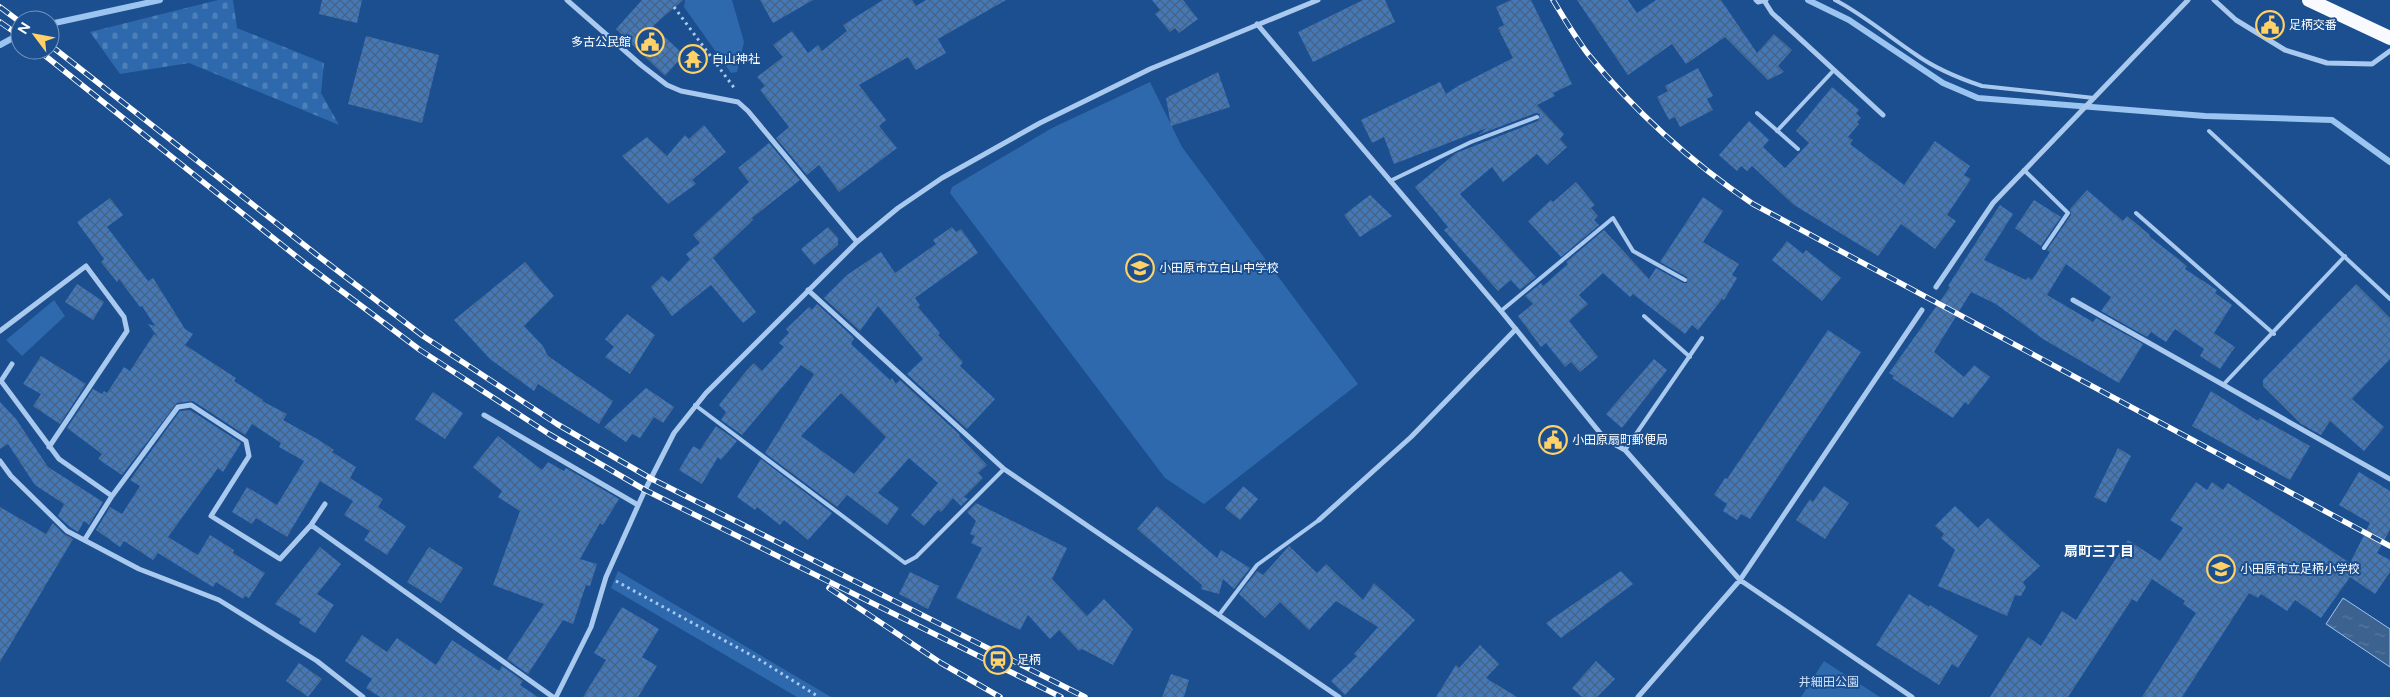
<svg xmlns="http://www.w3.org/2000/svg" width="2390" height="697" font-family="Figtree,'Noto Sans JP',sans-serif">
<defs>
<pattern id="cemetery-stones" width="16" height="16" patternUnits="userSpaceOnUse" patternTransform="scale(1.25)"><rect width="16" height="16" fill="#2e69ad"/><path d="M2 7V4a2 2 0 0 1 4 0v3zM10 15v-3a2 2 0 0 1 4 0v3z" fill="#4d80b9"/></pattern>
<pattern id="water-ripples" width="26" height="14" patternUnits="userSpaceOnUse" patternTransform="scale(1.25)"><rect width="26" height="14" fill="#3c6290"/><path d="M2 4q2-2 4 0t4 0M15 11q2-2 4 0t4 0" fill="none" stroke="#597aa1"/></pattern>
<pattern id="building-cross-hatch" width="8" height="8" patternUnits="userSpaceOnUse" patternTransform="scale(1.25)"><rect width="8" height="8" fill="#4478b7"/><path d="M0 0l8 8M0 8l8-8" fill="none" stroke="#486282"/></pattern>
</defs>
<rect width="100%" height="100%" fill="#1b4f8f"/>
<!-- green -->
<path fill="#2e69ad" d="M685,0h47l12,42 -7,30 -6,1 -47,-66z
M1150,82l32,65 176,237 -154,120 -39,-26 -215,-285 2,-6 100,-59z
M54,300l11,16 -43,40 -16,-16z
M618,571l213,126h-34l-186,-109z
M1824,661l56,36h-79z"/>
<!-- cemetery -->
<path fill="url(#cemetery-stones)" d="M218,0h15l4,28 87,35 -3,30 18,32 -150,-62 -69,11 -30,-42z"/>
<!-- water -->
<path fill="url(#water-ripples)" stroke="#9cc4f0" d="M2343,598l47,31v38l-64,-43z"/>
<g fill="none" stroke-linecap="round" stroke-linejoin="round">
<!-- stream -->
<path stroke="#9cc4f0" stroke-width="6" d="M1808,0l41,20 94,63 35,15 227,18 127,4 58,42
M50,24l110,-24
M0,45l20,-11"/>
</g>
<!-- building -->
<path fill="url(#building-cross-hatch)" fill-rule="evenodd" d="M322,0h40l-5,23 -38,-9z
M642,0h41l-30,26 31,29 -19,21 -49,-47z
M760,0h53l-40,23z
M883,0h29l4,6 10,-6h80l-68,39 8,14 -30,17 -8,-13 -49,28 27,35 -7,6 18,22 -58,44 -20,-27 -12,10 -31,-37 13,-11 -29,-37 5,-4 -8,-9 26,-20 -10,-12 19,-14 16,22 10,-8 4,6 25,-20 -4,-6z
M1152,0h31l15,19 -19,14 -4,-5 -5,4 -15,-18 5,-4z
M1363,0h22l10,22 -82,40 -15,-30z
M1511,0h20l41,84 -19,9 2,3 -18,9 27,29 -4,5 7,8 -20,18 -10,-11 -34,28 -11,-15 -32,27 76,83 -16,13 -9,-10 -13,11 -54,-61 4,-3 -33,-40 41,-34 82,-32 2,-7 -4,-1 -58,22 9,-7 -93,36 -10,-27 -12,6 -11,-23 79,-38 6,12 12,-8 55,-28 -15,-30 6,-3 -8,-18z
M1577,0h51l9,13 19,-13h65l36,53 17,-19 18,16 -14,16 6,6 -16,8 -43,-43 -39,27 -14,-20 -44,31z
M366,36l73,19 -17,68 -74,-19z
M1698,68l15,28 -6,3 6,11 -33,17 -5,-10 -6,3 -12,-23 11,-6 -3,-5z
M1218,72l12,35 -59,19 -5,-28z
M1832,87l27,23 -3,3 5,5 -4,4 2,2 -11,13 5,3 -3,4 54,41 31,-44 35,25 -6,9 7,4 -24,36 9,6 -21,28 -34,-25 -23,32 -84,-51 -42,-39 -5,5 -6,-5 -4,5 -18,-16 30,-34 20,19 -6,7 22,21 24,-25 -13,-12z
M704,125l22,27 -34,28 4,4 -28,20 -46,-48 25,-19 20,19 18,-21 4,4z
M769,143l31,37 -48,38 1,2 -40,38 43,54 -13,11 -32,-38 -39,31 -21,-29 11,-11 7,6 21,-23 -4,-5 14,-11 -7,-8 56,-53 -11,-14z
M1576,182l19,23 -4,3 7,8 -4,4 5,5 -38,32 -33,-36 23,-21 2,2z
M2087,190l36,31 4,-5 23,19 -1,1 38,30 -2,3 32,21 -2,3 17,12 -18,28 21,14 -15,22 -20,-13 4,-7 -29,-20 -9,13 -15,-10 -4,5 -46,-26 10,-14 -45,-33 -19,31 46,27 3,-4 47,26 -24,39 -76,-44 -47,-35 -25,-12 -37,60 30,25 10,-12 16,12 -22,28 -3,-3 -12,16 -61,-40 2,-2 -5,-3 61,-86 -2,-1 52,-81 13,9 -29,46 42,20 2,-3 4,3 18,-28 -3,-2 24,-35 -1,-6z
M1370,195l22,21 -32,21 -16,-22z
M1703,197l20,14 -20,31 36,22 -7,11 5,3 -13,22 -2,-1 -24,31 -6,-5 -7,9 -52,-40 -3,3 -27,-24 -24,22 9,9 -19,17 29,36 -18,15 -9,-10 -6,5 -19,-24 -5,4 -23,-31 15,-12 -8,-8 16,-13 2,3 25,-22 -2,-2 38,-32 45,49 7,-11 27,15h4v-6l-27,-15z
M110,198l13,17 -16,12 41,54 5,-3 32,51 8,5 -8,11 51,33 -2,3 29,19 -1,1 25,13 -4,6 36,20 15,10 -2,2 24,15 -6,11 33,21 -5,8 28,19 -19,29 -23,-15 6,-9 -26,-16 9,-14 -33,-20 -33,56 -31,-19 -4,6 -20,-12 15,-25 30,18 27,-44 -25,-14 2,-4 -29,-19 -7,11 -52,-34 -16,2 -55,72 -24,-16 4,-5 -35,-26 26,-39 9,5 2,-3 3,2 17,-26 6,4 24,-37 4,3 -10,-13 7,2 -13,-20 -2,1 -21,-28 -2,3 -16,-20 3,-3 -27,-37z
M2034,200l27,17 -20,29 -26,-18z
M828,227l10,11v7l-24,20 -13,-16z
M952,227l4,5 5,-3 17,24 -63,45 5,7 -2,2 22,26 -2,2 25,27 -3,4 35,33 -28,30 -60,-55 16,-15 -45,-53 -18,25 -36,-33 23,-23 34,-23 14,21 41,-29 -3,-4z
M1787,241l16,13 3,-4 35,28 -19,23 -50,-41z
M525,262l29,34 -30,30 19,20 5,10 65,45 -14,23 -61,-40 -4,7 -44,-32 -36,-39z
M77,284l27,18 -11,18 -28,-18z
M2356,284l34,34v41l-38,40 32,28 -20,24 -34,-30 -9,14 -20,-11 -38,-38v-6z
M817,304l37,34 -3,6 39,36 2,-2 4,6 4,-4 60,55 -1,1 28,29 -9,8 5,5 -19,19 4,2 -7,7 -8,-8 -12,14 -3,-2 -14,16 -13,-11 27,-32 -29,-25 -31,35 21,15 -12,17 -40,-30 -10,12 -72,-54 49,-79 -13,-9 -59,70 -21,-15 5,-8 -7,-7 28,-35 7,-7 8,8 22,-24 -5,-4 10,-10 -3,-4 23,-22 3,3zM841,393l45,44 -32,37 -53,-38z
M627,314l28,21 -25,39 -25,-17 9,-10 -9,-8z
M1828,330l33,22 -111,167 -9,-5 -4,6 -14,-9 4,-7 -13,-9 11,-17 2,1z
M41,356l45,28 -26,40 -27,-18 8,-12 -18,-10z
M1654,359l13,11 -45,58 -16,-14z
M646,388l28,19 -11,16 -9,-6 -14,21 -8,-4 -6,8 -22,-15z
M2211,391l47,30 2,-3 50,28 -20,34 -98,-54z
M433,392l30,21 -18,26 -30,-20z
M0,402l16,17 32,48 55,35 -14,23 -5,-4 -6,11 -8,-5 -12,-11 6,-12 -29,-19 -27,-41 -8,5z
M190,410l51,33 -18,29 -5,-4 -50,69 30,18 12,-20 24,15 -1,3 32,20 -16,25 -4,-2 -2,3 -27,-17 -3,5 -55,-34 -5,7 -29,-19 -4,6 -24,-17 14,-23 12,7 18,-28 -10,-6 50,-69z
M716,426l21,15 -16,19 -3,-3 -16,27 -23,-14 14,-24 7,4z
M498,436l44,34 6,-8 16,9 2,-3 53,31 -16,26 -3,-2 -20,36 17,5 -7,22 -4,-1 -13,39 -10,-4 -35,54 -21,-15 37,-55 -51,-19 27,-74 -22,-14 4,-6 -29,-24z
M2118,448l13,8 -25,47 -12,-6z
M761,459l71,54 -24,27 -24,-20 -4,5 -23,-18 -2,3 -18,-13z
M2359,472l31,19v39l-13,23 13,7v12l-15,22 -25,-17 -29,41 -26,-18 -8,11 -26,-17 -3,4 -9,-5 -67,104h-40l54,-84 -13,-9 2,-3 -33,-22 -15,23 -5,-3 -64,98h-78l38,-60 13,9 21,-35 14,9 52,-80 32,21 23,-33 -13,-8 26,-38 11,8 5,-8 11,8 5,-7 122,80 20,-40 -31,-18z
M1243,486l15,13 -18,21 -15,-12z
M1824,486l25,17 -24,36 -29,-19 14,-21 3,3z
M976,503l91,45 -15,31 35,37 17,-17 29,30 -20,36 -31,-16 -3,2 -20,-21 -9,9 -22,-24 -8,15 -64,-32 26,-50 -11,-5 4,-7 -5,-2 6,-13 -9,-9z
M1157,506l60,52 4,-8 29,18 -16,21 -11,-10 -4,15 -18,-5 1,-4 -65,-56z
M1955,506l23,22 10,-10 52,48 -17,16 3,5 -5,9 -6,-1 -8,21 -69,-30 17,-36 -14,-12 3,-4 -9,-8z
M0,507l46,27 7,-11 11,11 9,5 -73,123z
M1289,546l28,27 9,-9 37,36 11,-17 41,37 -70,75 -14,-14 26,-25 -3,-2 24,-27 -42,-26 -27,29 -29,-28 -15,16 -26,-24 18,-23 6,4z
M320,547l21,17 -24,30 17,11 -19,28 -16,-10 2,-4 -26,-15z
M429,547l34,21 -22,35 -34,-21z
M1621,571l12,13 -72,54 -15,-15z
M910,572l29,14 -11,23 -29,-15z
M1909,594l20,13 1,-2 48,31 -20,32 -6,-4 -13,21 -63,-40z
M622,607l37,22 -17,28 15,9 -19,31h-55l23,-37 -12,-7z
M362,635l25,17 10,-14 39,27 16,-25 47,31 3,-5 21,15 -3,4 18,12h-158l-14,-9 6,-9 -27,-18z
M1480,645l19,19 -13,14 31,19h-81l20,-32 3,3z
M1596,661l19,18 -18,18h-15l-10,-9z
M299,663l23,16 -14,18 -22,-16z
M1171,674l18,6 -5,17h-22z"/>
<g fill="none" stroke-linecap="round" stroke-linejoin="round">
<!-- path -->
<path stroke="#a9c9ee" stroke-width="3" stroke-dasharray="2.5 4" stroke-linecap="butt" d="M674,7l61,82
M616,581l144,79 59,37"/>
<!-- service -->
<path stroke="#a9c9ee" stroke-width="4" d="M1835,0c29,15 53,36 80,54 21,15 43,24 67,32l112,12
M1757,113l41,36
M1777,131l57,-61
M2209,131l181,168
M2024,170l44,43 -24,35
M1390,181l81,-39 66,-25
M2136,213l138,121
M1501,311l112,-93 20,33 52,29
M1644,316l46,41
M2223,385l122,-129
M695,405l210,158 11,-6 88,-88
M1625,450l77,-112
M1219,615l38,-50 62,-45"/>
<!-- minor -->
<path stroke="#a9c9ee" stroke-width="5" d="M567,0l74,65 26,20 14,6 57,11 10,9 109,131
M1756,0l2,2 8,-2
M2214,0l22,20 49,30 42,13 45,1 18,-13
M1765,2l7,11 111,102
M1257,24l244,287 104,128 20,11 115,130 172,117
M1936,287l57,-84 195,-203
M808,290l196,179 335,228
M2073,300l317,179
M0,331l86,-65 38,51 3,14 -78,116
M12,364l-11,17 58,78 53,37 66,-89 13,-2 55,36 3,15 -38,60 69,43 31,-34 14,-21
M484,415l154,90
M0,461l11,15 56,55 72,38 80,31 98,61 46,36
M1319,520l92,-83 105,-108
M311,525l242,172
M85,539l27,-43
M556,697l35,-70 15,-50 39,-87 29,-57 32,-40 151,-151 41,-34 44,-30 98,-55 110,-54 168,-69
M1638,697l102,-117 182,-270"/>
<!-- trunk -->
<path stroke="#f8faff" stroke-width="14" d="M2309,0l81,38"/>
<defs>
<path id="rail" d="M1553,0c11,18 22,37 35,54 48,59 103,108 165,150l637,342
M0,7l20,15
M0,22l20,14
M50,45l267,210 106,81 134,88 93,54 435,219
M38,50l269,215 113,85 129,84 96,56 416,207
M829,588l112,75 59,34"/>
</defs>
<!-- rail casing -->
<use href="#rail" stroke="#fff" stroke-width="5.5"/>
<!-- rail -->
<use href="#rail" stroke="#1b4f8f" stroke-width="4" stroke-dasharray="11" stroke-linecap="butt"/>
</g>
<!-- icons -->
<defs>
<symbol id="civic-ring" viewBox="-11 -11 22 22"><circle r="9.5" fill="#1b4f8f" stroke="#ffd166" stroke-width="1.5"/><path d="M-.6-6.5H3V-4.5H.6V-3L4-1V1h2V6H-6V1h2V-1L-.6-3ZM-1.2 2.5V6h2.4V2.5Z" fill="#ffd166"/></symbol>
<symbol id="temple-ring" viewBox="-11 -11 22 22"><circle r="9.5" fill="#1b4f8f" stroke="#ffd166" stroke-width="1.5"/><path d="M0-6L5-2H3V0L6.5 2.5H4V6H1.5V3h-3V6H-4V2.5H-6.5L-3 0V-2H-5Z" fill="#ffd166"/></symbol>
<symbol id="school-ring" viewBox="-11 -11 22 22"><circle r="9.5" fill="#1b4f8f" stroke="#ffd166" stroke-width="1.5"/><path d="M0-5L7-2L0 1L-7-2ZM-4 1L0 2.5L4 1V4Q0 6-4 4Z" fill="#ffd166"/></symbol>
<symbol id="station-ring" viewBox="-11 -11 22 22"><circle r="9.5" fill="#1b4f8f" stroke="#ffd166" stroke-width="1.5"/><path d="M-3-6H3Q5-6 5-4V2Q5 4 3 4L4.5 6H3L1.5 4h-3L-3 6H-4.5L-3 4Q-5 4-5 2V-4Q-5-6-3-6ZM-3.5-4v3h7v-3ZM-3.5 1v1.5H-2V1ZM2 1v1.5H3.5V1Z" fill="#ffd166"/></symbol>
</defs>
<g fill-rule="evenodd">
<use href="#civic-ring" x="2254" y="9" width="32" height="32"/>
<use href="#civic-ring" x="634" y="26" width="32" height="32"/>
<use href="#temple-ring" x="677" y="43" width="32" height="32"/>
<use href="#school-ring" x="1124" y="252" width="32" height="32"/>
<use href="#civic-ring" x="1537" y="424" width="32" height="32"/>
<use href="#school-ring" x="2205" y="553" width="32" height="32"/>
<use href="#station-ring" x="982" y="644" width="32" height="32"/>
</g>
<g text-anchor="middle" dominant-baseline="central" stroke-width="4" stroke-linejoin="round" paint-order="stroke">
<!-- poi labels -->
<g font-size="12" fill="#fff" stroke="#1b4f8f" text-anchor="start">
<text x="2289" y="25">足柄交番</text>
<text x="631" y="42" text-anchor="end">多古公民館</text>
<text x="712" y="59">白山神社</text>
<text x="1159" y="268">小田原市立白山中学校</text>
<text x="1572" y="440">小田原扇町郵便局</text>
<text x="2240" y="569">小田原市立足柄小学校</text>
<text x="1017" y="660">足柄</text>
</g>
<!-- park labels -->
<g font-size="12" fill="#cfe3fa" stroke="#1b4f8f">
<text x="1829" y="682">井細田公園</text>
</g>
<!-- neighbourhood labels -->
<g font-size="14" font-weight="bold" fill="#fff" stroke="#1b4f8f">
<text x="2099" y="551">扇町三丁目</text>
</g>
</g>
<!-- north arrow -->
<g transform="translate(35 35) rotate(302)"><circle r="24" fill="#1b4f8f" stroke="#7695bc"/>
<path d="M0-4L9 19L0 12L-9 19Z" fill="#ffd166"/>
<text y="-8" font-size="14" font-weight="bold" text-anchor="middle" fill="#ffffff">N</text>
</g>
</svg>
